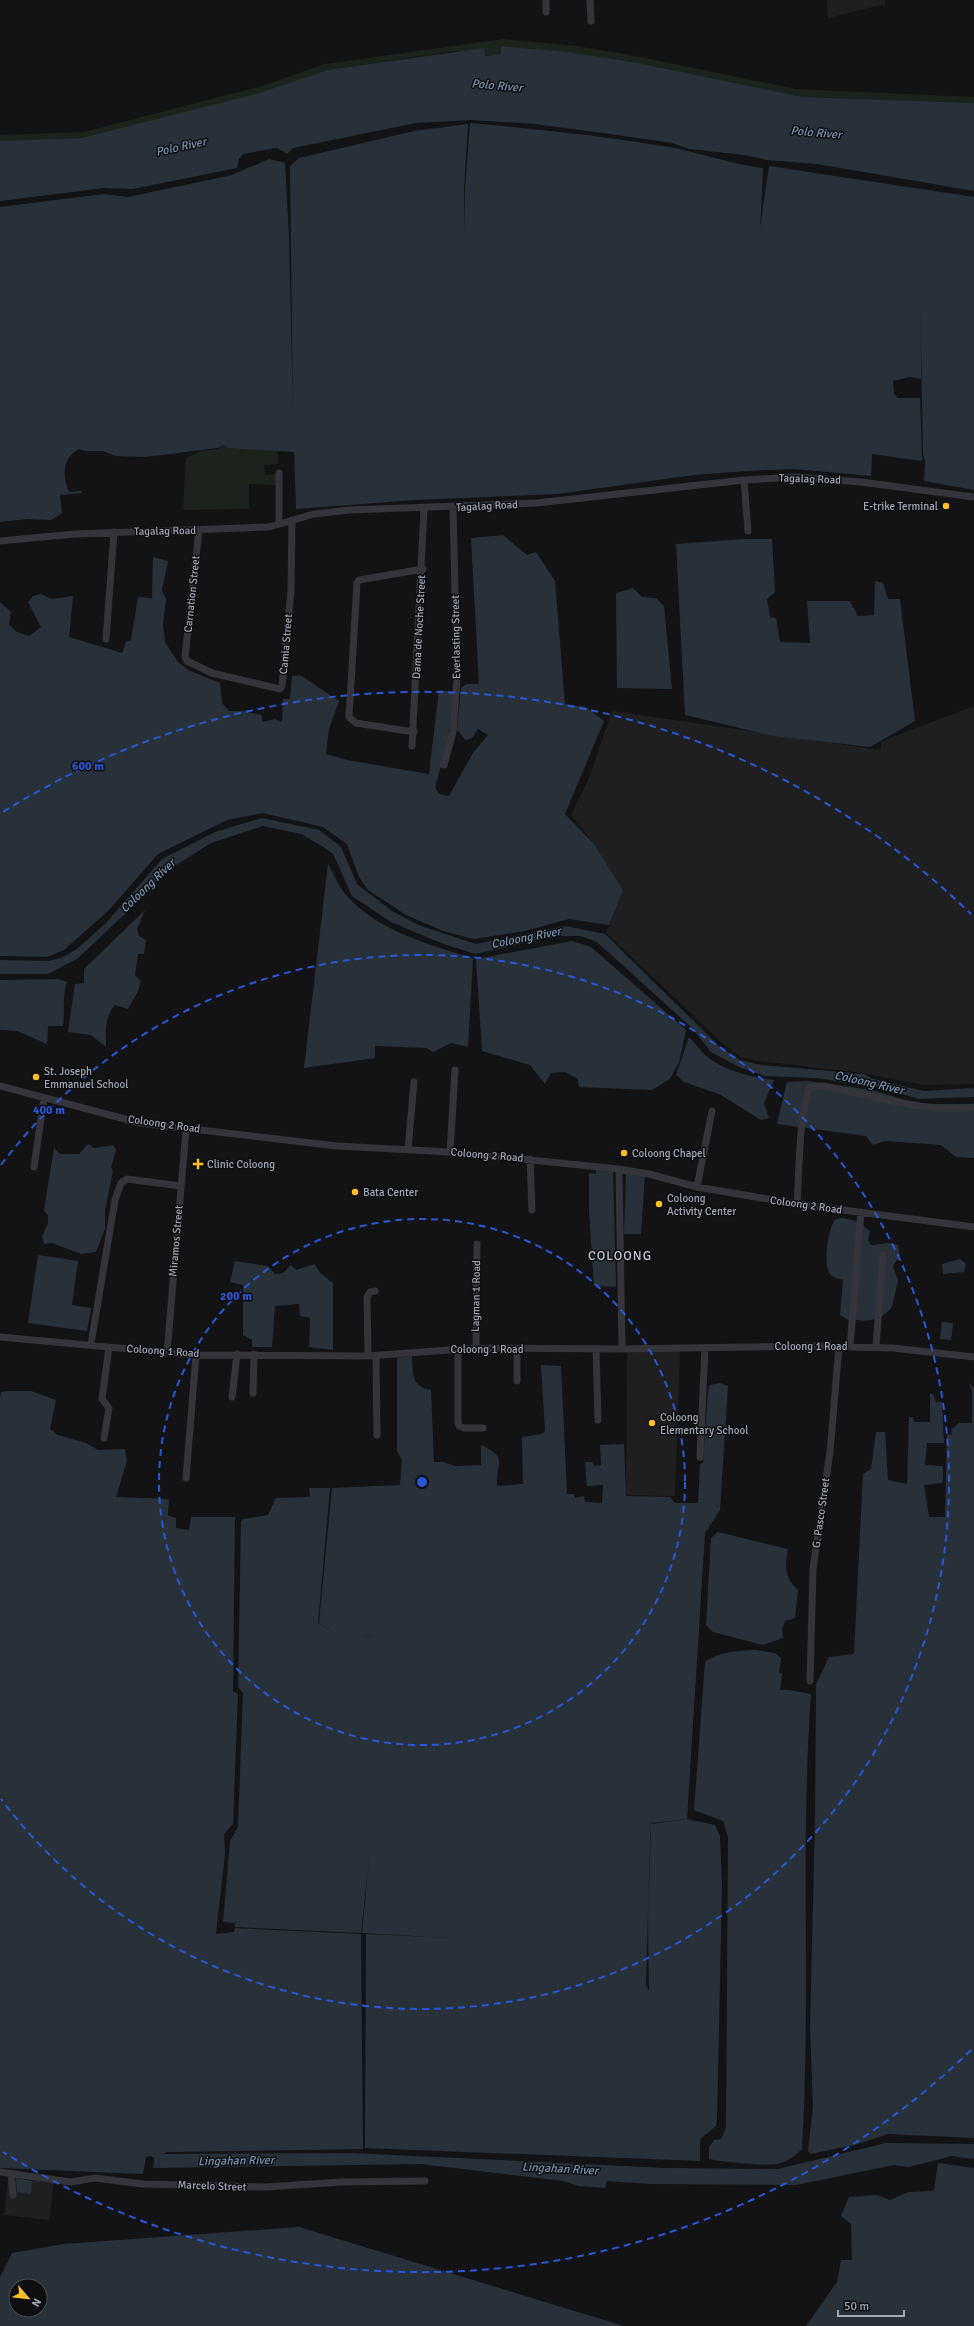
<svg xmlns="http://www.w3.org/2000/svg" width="974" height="2326" font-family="Signika,sans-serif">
<rect width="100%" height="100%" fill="#131315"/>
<!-- built -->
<path fill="#1f1f22" d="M827,0h58v4l-57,14z
M974,706v378l-50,1 -62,-12 -103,-12 -18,-4 -14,-10 -121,-114 17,-43 -29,-46 -23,-29 18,-37 23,-67 268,39 2,-9z
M627,1350h53l-5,146 -49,-1z
M8,2178l46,5 -5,37 -45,-5z"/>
<!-- green -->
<path fill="#1b231c" d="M503,39l73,7 49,8 171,35 178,8v6l-171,-6 -89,-18 -3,1 -54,-13 -3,2 -22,-7 -127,-16h-4v8l-17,2v-4l-29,-1 -128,19 -71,24 -71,19 -103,25 -33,2 -3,3 -46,1v-9l84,-3 178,-46 63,-22z
M224,445l4,3 50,2v14l-14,1 1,10 11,-1 1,11 -28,-1v25l-66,1 3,-52 15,-7 16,-2z"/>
<!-- water -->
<path fill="#283139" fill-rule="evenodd" d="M501,46l66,6 65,10 171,35 171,6v88l-157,-27 -50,-4 -23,-5 -55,-6 -17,-6 -62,-9 -75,-10 -64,-4 -55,3 -123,25 -6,6 -10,-6 -34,6 -4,5 -2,9 -104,21 -29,-1 -104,13v-60l82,-3 174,-44 71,-24 157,-22 1,8 16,-2z
M470,123c66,6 133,13 199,24 32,6 62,17 94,21l-3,61 9,-63 205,31v293l-50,-9 1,-20 -2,-7 -3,-149 2,74 -13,-2 -16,4 1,13 4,4h22l2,63 -50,-7 -1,22 -76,-7 -49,2 -52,4 -136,19 -144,6 -118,9 -2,-57 -66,-4 -4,-3 -7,3 -71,9 -31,-1 -12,-5h-17l-7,-2c-17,9 -17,27 -10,43l12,-1 1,2 -22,2 2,18 -11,7 -24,-1 -27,3v-315l104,-13 24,3 104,-22 37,-16 16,4 4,74 4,178 -3,-249 9,-8 115,-27 54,-7 -4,65 1,49v-49z
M503,535l24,20 9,-3 19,29 10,123 21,3 18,14 -39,93 29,30 29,46 -14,35 -40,-6 -44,12 -51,8 -31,-8 -37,-16 -38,-25 -9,-13 -12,-33 -24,-17 -60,-14 -36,7 -69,34 -50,57 -44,39 -17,7 -47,-1v-354l11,10 -2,13 8,7 12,4 12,-9 -13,-25 5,-6 8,-2 10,5 22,-3 -4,41 53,16 4,-11 5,-2 7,-43 14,1 1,-41 15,4 -6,29 4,9 -3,26 2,17 13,20 10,8 32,13 2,20 7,8h14l18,4 2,7 12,-3 7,3 1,-23h7l2,-23 8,-1 39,26 -10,28 -3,25 21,6 82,14 10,-84 15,2 -6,50 -13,45 4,7 10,2 24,-43 15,-18 -10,-6 -6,9 -6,2 -9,-10 4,-42 5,-4h13l-8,-146z
M745,539h27l3,53 -8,7 3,18 6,1 4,24 30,1 -3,-42h43l8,15 16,-1 1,-34 8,2 5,16h12l15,122 -45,26 -97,-11 -88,-21 -9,-171z
M633,588l9,9 14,1 8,8 8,83 -55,-1 -1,-95z
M262,818l57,12 22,17 16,37 35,27 26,14 58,19 89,-18 40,8 115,113 20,13 21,5 103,9 9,5 51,12 50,-3v9l-55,2 -43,-12 -60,-9 -51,-2 -26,-9 -28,-15 -19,-24 -95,-86 -16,-6h-23l-83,18 -34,-11 -50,-21 -39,-26 -19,-42 -11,-8 -21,-12 -38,-8 -52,17 -38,24 -33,29 -12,15 -50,47 -30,16h-48v-14l49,1 14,-4 14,-8 29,-26 56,-64 53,-27z
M328,864c6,10 11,24 19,32 31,35 83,49 126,62l-5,89 -17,-4 -18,9 -6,-4 -52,-2v12l-71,10z
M145,910l-8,19 2,7 7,4 -2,14h-6l-3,21 6,6 -3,10 -10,18 -13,-4c-11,11 -9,27 -9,42l-15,-12 -23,-3 7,-48 9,-1v-14z
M572,941l19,6 95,83 -7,32 -9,17 -18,11 -73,-3 -1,-8 -13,-7 -14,1 -6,11 -15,-19 -48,-14 -6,-92z
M59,979l8,3c-5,14 -2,28 -4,44h-15l-1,18 -30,-13 -17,-1v-50z
M689,1037c6,6 11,13 17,19 18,15 45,21 68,24l-10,23 5,15 -8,2 -40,-25 -37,-13 -8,-7z
M807,1081l65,9 46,14h56v54l-18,-1 -15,-12 -55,-4 -13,4 -7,-9 -89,-12 10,-42z
M88,1144l6,4 19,-3 3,5 -5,17 2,4 -8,39v19l-9,23 -15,2 -29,-11 -8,1 -2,-7 6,-14v-8l-4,-4 10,-63 6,6h19z
M596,1168l17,1 3,118 -22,-1 -5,-75v-38l7,1z
M626,1173l19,2 -4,59h-17z
M843,1218l14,3 13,10 -2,9 3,5 17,-2 10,2 2,11 -7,10 5,14 -6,27c-8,10 -22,16 -35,13l-4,3 -13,-8 3,-35c-4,-1 -9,-2 -12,-5 -9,-8 -3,-49 5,-56z
M38,1255l40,6 -6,44 19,3 -4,23 -59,-8z
M960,1259l6,5 -2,8 -21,2 -1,-10z
M235,1261l33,5 7,8 8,-1 8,-8 5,5 19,-6 5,9 13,10v67l-24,-3 1,-29 -10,-2 -1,-12 -24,2 -3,41h-20v-7l-9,-5v-50l-13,-3z
M942,1322l11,1 -2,17 -11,-1z
M412,1356c1,17 -1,31 19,34l3,72h9l12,4 26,-1v-20c29,14 14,16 16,41l26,-2 -1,-47 20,-3 3,-3 -4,-66 20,1 6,128h7l1,4 9,-2 1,6 17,1 1,-18 -16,1 -2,-24h7l2,4 7,-1 -1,-20 24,-1 2,52 44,1 5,6h23l2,-39 3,-1 5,-71 2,-7 10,-2 8,3 -8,124 -15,23 -18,286 -36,4 -1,16 -4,146 3,6 -1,-73 3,-94 36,-5 28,6 5,11 2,50 -5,234 -1,6 -16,13v22l-335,-13 1,-214 85,4 -89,-5 8,-82 -9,82 -126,-6v-4l-12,-1 7,-81 8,-14 5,-134 -5,-6 3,-165 2,-3 25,-4 8,-17 34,-1 -1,-9h21l-12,135 15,9 40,4 -40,-4 -14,-9 13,-135 68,-3 2,-25 -5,-9v-93z
M969,1383l5,5v750l-86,-4 -30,10 -47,10 -3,-3 5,-45 -3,-77 5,-209 1,-136 13,-27 25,-3 9,-180 8,-5 5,-37h9l3,48 19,4 2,-67h4l1,5h16v-28h3l3,8h6l2,41h-17l-2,22 18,1v17l-19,2 5,32h16l2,-83 5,1 -1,-5 8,-7h13v-32z
M9,1391h22l25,9 -6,29 8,6 28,8 12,7 27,-1 2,12 -11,36 53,2 -1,16 8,3v10l13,2 2,-13h44l-2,174 5,3 -5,130 -9,10 1,19 -9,81 18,-2 1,-4 126,6 2,215 -195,3 -6,2 188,-1 315,15 113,1 108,-26 88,1v15l-22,-3 -43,11 -15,-2 -98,20 -145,-1 -44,-3 -2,7 -26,-2 -16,-5 -142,-17 -268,4 1,-10 -3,-2 -5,1 -3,17 -143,-6v-769l1,-7z
M718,1532l70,17c-3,16 -4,29 10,41l-3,28 -10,3 -3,8 1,9 -20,7 -50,-13 -7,-7 5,-87z
M755,1650l20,3 6,5 -2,14 3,2 -2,16h9l22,4c-11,151 0,303 -9,455 -6,6 -12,11 -21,14 -11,4 -59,-1 -72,-4v-12l5,-7 7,-1 5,-11 2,-291 -5,-16 -29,-11 11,-148c16,-11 32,-11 50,-12z
M938,2163l36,5v158h-168l31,-44 4,-22h11l-1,-36 -10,-8 8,-19 28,-2 13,5 19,-8 25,-1z
M16,2178l16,3 -1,13 -14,-2z
M299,2227l325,99h-624v-49l12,-24 52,-9zM16,2286h24v24h-24z"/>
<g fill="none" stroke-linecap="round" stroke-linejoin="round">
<!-- street -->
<path stroke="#34343a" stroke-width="7" d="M546,0v12
M590,0l1,21
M279,473v51
M744,480l4,51
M199,530l-14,127 2,4 25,12 68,16 2,-3 9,-95 1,-71
M0,541l75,-7 194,-7 45,-13 36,-4 187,-7 207,-23 51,-3 66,5 113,15
M106,639l8,-107
M414,732l-58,-9 -7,-6 8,-134 2,-3 64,-11
M412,746l12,-237
M444,765l9,-33 4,-52 -4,-172
M0,1086l140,37 197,23 113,6 169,17 30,5 48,13 100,17 177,23
M408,1150l6,-68
M450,1152l5,-82
M530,1159l2,51
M34,1167l10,-69
M619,1169l3,180
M697,1187l15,-76
M797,1204c2,-27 2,-94 13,-117l12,-1c50,8 101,28 152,21
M0,1337l196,18 172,1 108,-8 146,1 185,-3 86,2 81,9
M91,1344l24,-144 6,-17 6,-4 54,7
M850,1346l11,-134
M876,1347l7,-92
M476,1348l1,-104
M458,1349v73l1,4 5,2h19
M596,1349l2,71
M167,1353l19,-224
M368,1356l-1,-59 3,-5 5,-1
M376,1356l1,79
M517,1381v-32
M253,1393l1,-39
M232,1397l5,-43
M104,1438l5,-30 -7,-9 7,-52
M700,1457l5,-109
M186,1478l10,-123
M810,1681l3,-112 17,-117 9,-106
M0,2172l71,10 24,-4 48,6 123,3 76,-5 83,-1
M11,2174l2,21"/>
</g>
<!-- distance rings -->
<g fill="none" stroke="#2a57d5" stroke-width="2" stroke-dasharray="7 5">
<circle cx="422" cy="1482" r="263"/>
<path d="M1 1165A527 527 0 1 1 1 1799"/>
<path d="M971 2050A790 790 0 0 1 3 2152M3 812A790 790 0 0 1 971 914"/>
</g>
<!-- markers -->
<g fill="#fdbf22" stroke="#0e0e10" stroke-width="1.5">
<circle cx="946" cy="506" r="4"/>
<circle cx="36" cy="1077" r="4"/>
<circle cx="624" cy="1153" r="4"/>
<path d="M196 1158h4v4h4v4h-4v4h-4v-4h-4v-4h4z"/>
<circle cx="355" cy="1192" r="4"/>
<circle cx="659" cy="1204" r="4"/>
<circle cx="652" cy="1423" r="4"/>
</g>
<g text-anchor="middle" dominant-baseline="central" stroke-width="3" stroke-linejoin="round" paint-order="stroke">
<!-- street labels -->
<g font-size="11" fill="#a3a8b6" stroke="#0e0e10">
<text transform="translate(810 479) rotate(2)">Tagalag Road</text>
<text transform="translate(487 506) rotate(-3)">Tagalag Road</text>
<text transform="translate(165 531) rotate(-1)">Tagalag Road</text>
<text transform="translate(192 594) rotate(-84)">Carnation Street</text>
<text transform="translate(419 627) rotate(-87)">Dama de Noche Street</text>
<text transform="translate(456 637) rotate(-91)">Everlasting Street</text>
<text transform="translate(286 644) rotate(-85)">Camia Street</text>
<text transform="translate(164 1124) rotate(8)">Coloong 2 Road</text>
<text transform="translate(487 1155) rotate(5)">Coloong 2 Road</text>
<text transform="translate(806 1205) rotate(8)">Coloong 2 Road</text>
<text transform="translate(176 1241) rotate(-85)">Miramos Street</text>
<text transform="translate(476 1296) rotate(-89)">Lagman 1 Road</text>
<text x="811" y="1346">Coloong 1 Road</text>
<text x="487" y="1349">Coloong 1 Road</text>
<text transform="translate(163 1351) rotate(4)">Coloong 1 Road</text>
<text transform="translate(821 1513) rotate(-82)">G. Pasco Street</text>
<text transform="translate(212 2186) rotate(2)">Marcelo Street</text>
</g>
<!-- poi labels -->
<g font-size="11" fill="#a3a8b6" stroke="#0e0e10" text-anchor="start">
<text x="938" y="506" text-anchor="end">E-trike Terminal</text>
<text x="44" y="1071">St. Joseph<tspan x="44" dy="13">Emmanuel School</tspan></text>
<text x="632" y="1153">Coloong Chapel</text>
<text x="207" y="1164">Clinic Coloong</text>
<text x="363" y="1192">Bata Center</text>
<text x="667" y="1198">Coloong<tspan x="667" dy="13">Activity Center</tspan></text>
<text x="660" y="1417">Coloong<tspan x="660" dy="13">Elementary School</tspan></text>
</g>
<!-- water labels -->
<g font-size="12" font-style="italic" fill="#7894b4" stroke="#0e0e10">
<text transform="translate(497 86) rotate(5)">Polo River</text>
<text transform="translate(816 133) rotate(5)">Polo River</text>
<text transform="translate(181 147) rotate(-12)">Polo River</text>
<text transform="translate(148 886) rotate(-44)">Coloong River</text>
<text transform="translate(526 938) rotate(-11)">Coloong River</text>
<text transform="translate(869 1083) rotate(13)">Coloong River</text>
<text transform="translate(236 2161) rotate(-1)">Lingahan River</text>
<text transform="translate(560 2169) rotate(3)">Lingahan River</text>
</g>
<!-- quarter labels -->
<g font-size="13" letter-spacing="1" fill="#c5c7d2" stroke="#0e0e10">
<text x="620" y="1256">COLOONG</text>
</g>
</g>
<circle cx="422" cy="1482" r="6" fill="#2a57d5" stroke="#0e0e10" stroke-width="2"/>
<g font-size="12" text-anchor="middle" font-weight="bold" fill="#2a57d5" stroke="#0e0e10" stroke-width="3" stroke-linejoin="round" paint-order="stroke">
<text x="88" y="770">600 m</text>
<text x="49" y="1114">400 m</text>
<text x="236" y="1300">200 m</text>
</g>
<!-- north arrow -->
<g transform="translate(28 2298) rotate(118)"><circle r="19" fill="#0e0e10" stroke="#4a4c52"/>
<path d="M0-3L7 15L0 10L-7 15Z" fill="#fdbf22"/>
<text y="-6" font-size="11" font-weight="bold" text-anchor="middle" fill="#a3a8b6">N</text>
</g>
<!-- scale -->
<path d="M838 2310v6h66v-6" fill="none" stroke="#a3a8b6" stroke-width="2"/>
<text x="844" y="2310" font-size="12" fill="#a3a8b6" stroke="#0e0e10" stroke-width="3" paint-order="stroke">50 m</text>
</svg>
